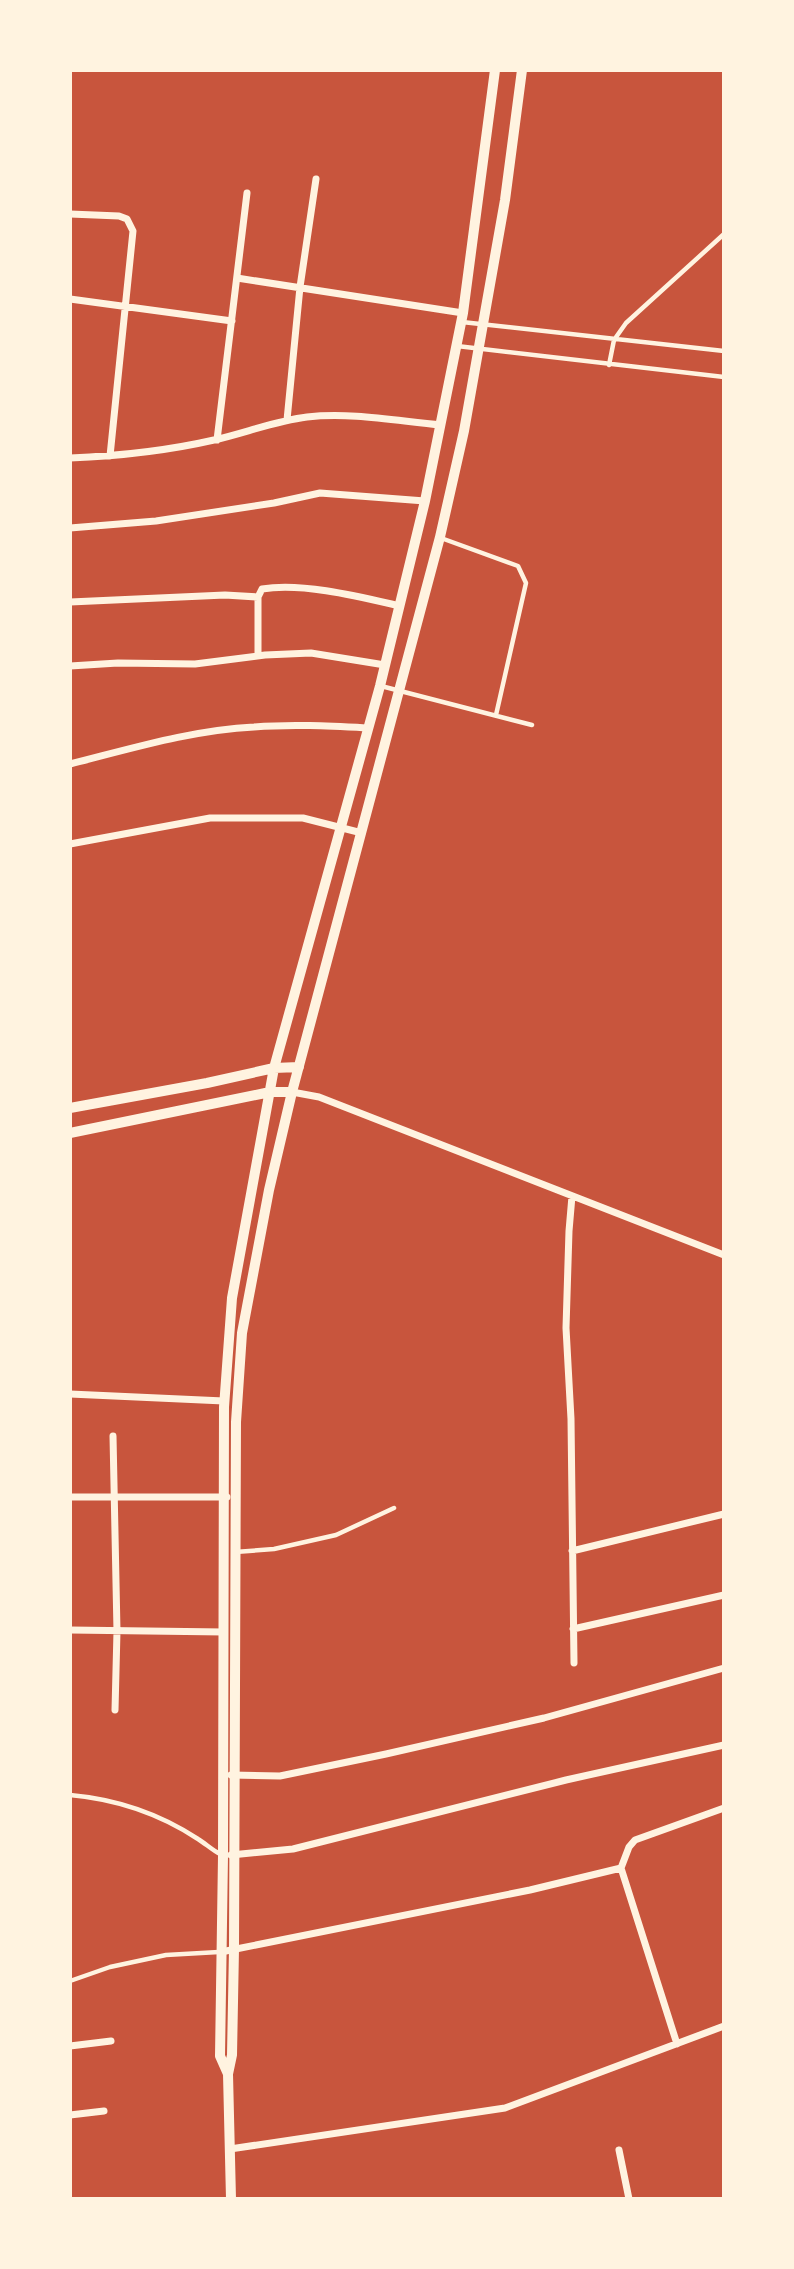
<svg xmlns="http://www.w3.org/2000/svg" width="794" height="2269" font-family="'Source Sans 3',sans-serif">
<rect width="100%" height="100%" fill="#c8553d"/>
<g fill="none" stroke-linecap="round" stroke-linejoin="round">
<!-- service -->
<path stroke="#fff3e0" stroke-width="4.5" d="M462,322l262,29
M457,346l267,31
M609,365l5,-25 12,-17 98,-89
M441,538l77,28 8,17 -30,132
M381,686l151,39
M235,1552l39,-3 62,-14 58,-27
M70,1795c45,4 90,19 128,44 8,5 14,11 22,15
M70,1981l40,-14 56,-12 53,-3"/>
<!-- minor -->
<path stroke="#fff3e0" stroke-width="7" d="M70,214l49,2 8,3 6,12 -23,225
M237,278l226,35
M70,299l162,22
M287,420l13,-133 16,-108
M217,440l30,-247
M70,458c49,-2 96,-7 144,-18 31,-7 61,-19 93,-23 44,-5 90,4 134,8
M70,528l86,-7 118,-18 46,-10 105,8
M70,602l155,-7 33,2
M258,656v-59l4,-8c40,-7 99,8 138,17
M70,666l48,-3 77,1 70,-9 46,-2 74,12
M70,764c60,-15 122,-34 184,-37 38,-3 75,-1 113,1
M70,844l140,-26h93l59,15
M292,1092l27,5 405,158
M572,1196l-3,35 -3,97 5,91 3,244
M70,1394l154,7
M113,1436l4,195 -2,79
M70,1497h157
M572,1551l152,-37
M573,1629l151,-34
M70,1630l154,2
M231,1775l49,1 106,-22 158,-36 180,-50
M231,1855l62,-6 273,-69 158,-35
M221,1952l309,-62 91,-22
M677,2044l-56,-176 8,-21 6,-7 89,-32
M70,2046l41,-5
M70,2115l34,-4
M230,2149l275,-41 219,-82
M619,2150l10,49"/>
<!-- tertiary -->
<path stroke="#fff3e0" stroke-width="10" d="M70,1108l137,-25 67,-15 25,-1
M70,1133l200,-41h22
M228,2074l-8,-18 3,-200 1,-449 8,-109 42,-230 106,-382 45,-185 38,-188 32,-243
M231,2199l-3,-125 4,-19 2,-106 2,-527 6,-89 27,-143 23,-98 148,-555 24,-106 41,-231 17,-130"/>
</g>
<!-- border -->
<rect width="794" height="2269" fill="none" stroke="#fff3e0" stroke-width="144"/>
</svg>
